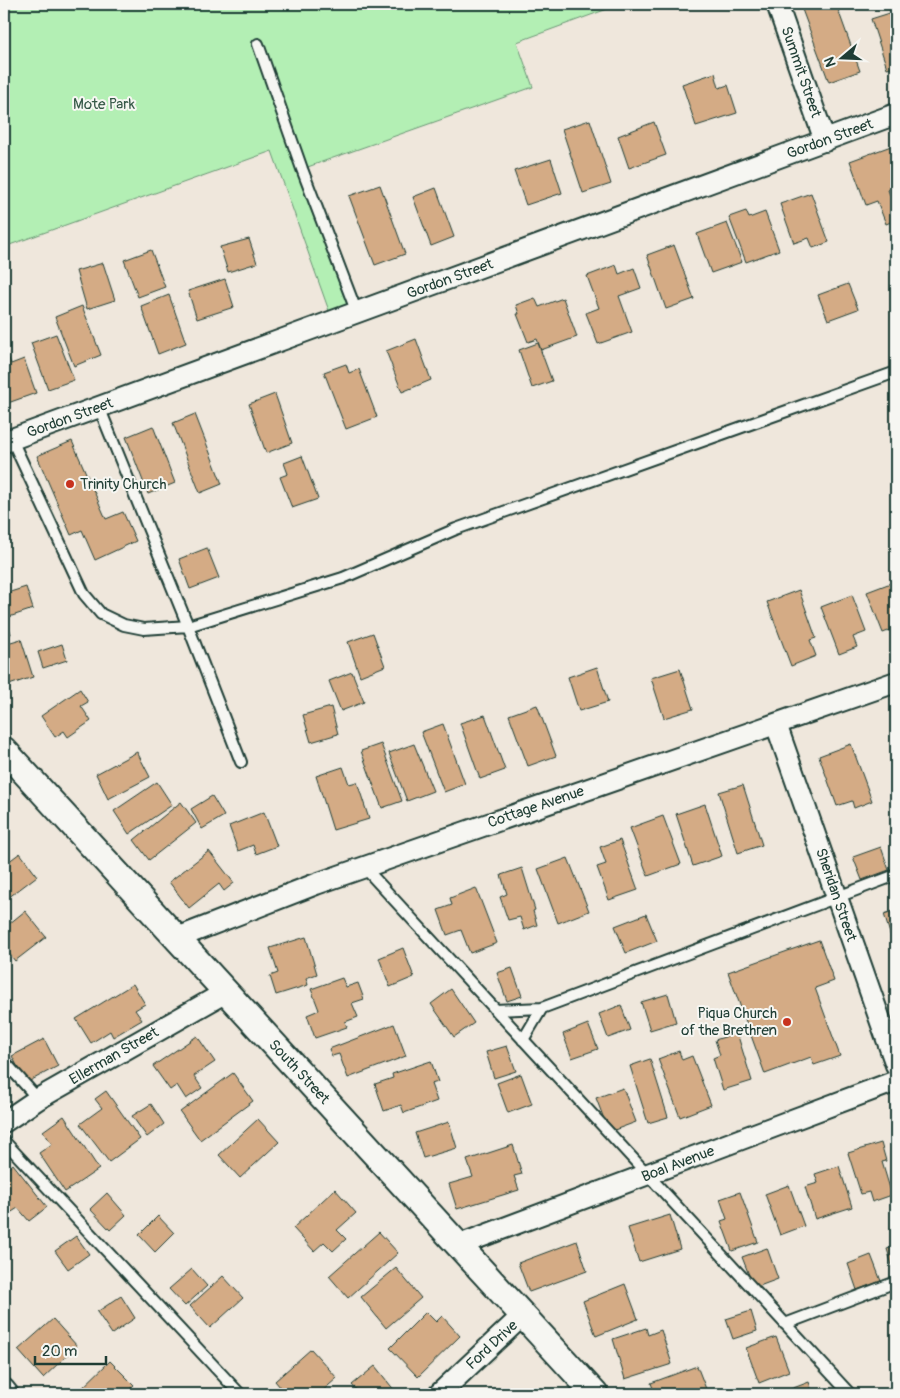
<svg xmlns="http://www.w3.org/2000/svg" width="900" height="1398" font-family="Pangolin,sans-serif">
<rect width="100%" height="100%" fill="#efe7dc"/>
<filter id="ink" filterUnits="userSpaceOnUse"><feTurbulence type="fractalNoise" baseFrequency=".02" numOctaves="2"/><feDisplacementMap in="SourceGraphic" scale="10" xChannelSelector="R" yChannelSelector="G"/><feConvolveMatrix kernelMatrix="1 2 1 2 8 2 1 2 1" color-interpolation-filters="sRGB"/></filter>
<g filter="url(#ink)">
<!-- green -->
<path fill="#b3efb4" stroke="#699674" d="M4,4h617l-104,38 16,45 -231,82 55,144 -24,9 -61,-171 -268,96z"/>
<!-- building -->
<path fill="#d4ab85" stroke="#1f3d34" d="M800,4h36l24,67 -31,11z
M893,12l3,8v46l-9,2 -16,-49z
M715,73l4,15 9,-3 9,28 -41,13 -14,-42z
M590,120l21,64 -28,9 -21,-64z
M654,122l12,33 -37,13 -11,-32z
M891,146l5,14v27l-8,3 8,21v9l-10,4 -9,-23 -11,4 -16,-44z
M551,159l11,34 -36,12 -12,-34z
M380,185l25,69 -30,11 -26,-69z
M436,188l18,49 -23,9 -18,-49z
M811,193l18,49 -16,6 -4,-10 -15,5 -14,-39z
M746,211l3,7 16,-6 14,38 -33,12 -17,-45z
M727,223l15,39 -31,11 -14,-39z
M249,239l8,24 -29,9 -8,-25z
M674,245l20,54 -28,10 -19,-54z
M151,250l14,37 -27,10 -14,-37z
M103,263l12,37 -28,9 -11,-38z
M616,265l3,9 15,-6 7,20 -22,8 13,36 -34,12 -12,-31 13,-5 -12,-32z
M225,279l9,28 -37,12 -9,-28z
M848,284l10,25 -30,11 -10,-25z
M169,295l17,48 -28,11 -17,-48z
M535,298l4,9 24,-9 14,39 -36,13 -4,-11 -9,3 -11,-28h2l-3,-9z
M82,306l19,49 -27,11 -19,-49z
M56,334l18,46 -26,9 -17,-46z
M416,339l15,41 -29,12 -16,-41z
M538,343l14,38 -20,7 -13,-38z
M4,345l7,19 13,-5 12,34 -31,11 -1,-4z
M346,364l3,9 10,-4 18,48 -31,12 -22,-57z
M275,394l17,49 -26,10 -17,-49z
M195,414l27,70 -22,9 -27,-70z
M153,426l22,57 -27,11 -22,-57z
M72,441l34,78 17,-7 13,29 -41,19 -13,-30 -11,5 -34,-79z
M302,456l16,43 -26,9 -12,-31 8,-3 -4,-11z
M207,548l12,30 -29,11 -11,-30z
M896,581v47l-13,5 -16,-41z
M26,587l7,22 -27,9 5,16 -7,2v-42z
M799,590l17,48 -6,2 6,16 -25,10 -24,-64z
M852,595l14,37 -13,5 4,10 -18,7 -18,-47z
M373,633l12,33 -25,10 -12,-34z
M21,639l12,38 -27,9 -2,-6v-36z
M62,644l5,16 -24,8 -5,-16z
M597,667l11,35 -29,9 -11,-34z
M680,669l13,40 -29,9 -13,-40z
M352,672l12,30 -23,9 -12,-30z
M80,689l8,13 -7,4 10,15 -23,16 -4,-6 -9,6 -14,-21z
M537,705l19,51 -28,10 -19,-51z
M331,707l7,27 -27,8 -8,-27z
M485,715l20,55 -25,9 -20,-56z
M443,724l22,60 -21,8 -23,-60z
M381,744l21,57 -20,7 -21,-57z
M414,744l19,47 -26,10 -18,-48z
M851,744l21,57 -18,7 -2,-7 -15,5 -18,-50z
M137,752l13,25 -42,22 -12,-25z
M343,767l6,17 8,-2 12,37 -36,11 -17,-54z
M157,782l15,23 -43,29 -15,-23z
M743,785l19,60 -24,8 -19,-61z
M212,796l12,20 -22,13 -11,-20z
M181,802l15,21 -47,37 -15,-20z
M705,804l17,52 -29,10 -17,-52z
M264,812l13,34 -21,8 -3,-9 -15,6 -9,-25z
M663,816l18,48 -33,12 -18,-48z
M620,840l18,50 -29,10 -12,-33 9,-3 -6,-17z
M881,847l8,23 -27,10 -9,-23z
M209,851l25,32 -10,8 -5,-7 -30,24 -20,-26z
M20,853l17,23 -33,25v-36z
M568,858l21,53 -31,12 -20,-54z
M522,868l13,42 -2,1 4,14 -13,5 -4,-13 -12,3 -8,-23 7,-3 -6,-19z
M476,888l21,55 -27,10 -9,-23 -14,5 -9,-25 14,-5 -2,-7z
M896,910v36l-2,1 -10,-33z
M25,911l21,26 -31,24 -11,-14v-19z
M646,914l11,27 -31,12 -11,-27z
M306,937l11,37 -11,4 2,7 -32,10 -6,-19 8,-3 -8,-25z
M819,940l15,41 -19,7 25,68 -26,9 -3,-8 -46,17 -37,-102z
M403,948l11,29 -24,10 -11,-29z
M512,968l10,28 -15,5 -10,-28z
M342,978l4,9 12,-4 6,16 -12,4 6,14 -13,5 2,5 -32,11 -8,-23 12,-5 -8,-21z
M133,984l12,20 -10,6 7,10 -29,17 -3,-6 -19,12 -15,-24z
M451,989l23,34 -20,14 -23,-33z
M668,994l8,28 -26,8 -9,-28z
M621,1005l9,25 -22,8 -9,-24z
M394,1024l12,32 -58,22 -9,-24 -7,2 -3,-7z
M588,1024l10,25 -26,9 -9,-24z
M737,1033l15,48 -29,9 -10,-32 7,-3 -5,-15z
M197,1036l18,26 -21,14 8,12 -16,11 -9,-14 -7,5 -17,-24z
M44,1039l14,27 -32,17 -14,-27z
M507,1046l9,25 -22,7 -8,-26z
M679,1051l3,9 10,-4 19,49 -31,12 -22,-58z
M650,1059l18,58 -20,6 -18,-57z
M431,1061l7,21 -7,2 6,17 -33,12 -3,-8 -17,6 -9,-27 18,-6 -1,-4z
M233,1073l20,28 -53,39 -20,-28z
M521,1074l11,30 -24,9 -11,-30z
M623,1088l13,34 -27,10 -13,-34z
M106,1091l34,48 -31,23 -29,-38 22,-16 -7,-9z
M151,1104l13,20 -17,13 -15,-21z
M64,1116l35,53 -34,23 -26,-39 13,-9 -9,-13z
M258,1119l21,23 -39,36 -21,-23z
M449,1122l8,26 -34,10 -8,-25z
M881,1143l5,18 -4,1 10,33 -20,7 -3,-10 -8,2 -13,-41z
M513,1145l9,29 -8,2 5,14 -62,19 -8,-25 24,-7 -6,-17z
M13,1164l34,43 -18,14 -11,-13 -11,7 -3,-4v-39z
M839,1166l13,41 -37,12 -10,-32 13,-4 -3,-9z
M789,1185l15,41 -24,9 -15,-41z
M335,1189l21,24 -19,17 9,9 -13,12 -9,-9 -10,9 -21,-23z
M740,1192l18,50 -26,9 -11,-30 6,-2 -7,-20z
M107,1193l19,22 -16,15 -20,-21z
M670,1215l10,34 -41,13 -11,-34z
M158,1216l16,17 -19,19 -16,-17z
M379,1232l19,21 -50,45 -19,-22z
M76,1236l13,18 -21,15 -13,-18z
M577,1241l10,30 -58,21 -11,-29z
M896,1246v29h-1l-8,-26z
M767,1248l11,31 -24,9 -12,-31z
M871,1255l10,26 -24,9 -9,-26z
M396,1268l25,30 -35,30 -25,-31z
M192,1269l15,17 -22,20 -16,-17z
M223,1276l20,22 -33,30 -20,-22z
M625,1284l13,35 -42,17 -13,-35z
M121,1296l14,22 -23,16 -15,-22z
M751,1311l6,20 -24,8 -7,-20z
M426,1312l10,10 6,-6 18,20 -42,41 -28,-29z
M53,1319l24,27 -34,32 -25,-28z
M646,1328l2,7 13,-5 11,34 -47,15 -12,-40z
M776,1337l13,34 -30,12 -13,-35z
M311,1349l26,29 -18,16h-33l-11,-13z
M110,1361l24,24 -9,9h-47l-1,-1z
M375,1366l20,25 -3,3h-32l-8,-9z
M697,1366l11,28h-53l-4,-11z
M809,1382l4,12h-29l-1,-2z"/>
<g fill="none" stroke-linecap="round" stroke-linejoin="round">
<defs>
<path id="service" d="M258,44l44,125 55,144
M99,407l89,219 53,136
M12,440l72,154 17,20 23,11 20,4 44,-3 155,-48 113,-49 440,-157
M364,867l486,527
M495,1010l47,-2 354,-133
M523,1040l19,-32
M4,1061l34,38
M4,1141l236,253
M785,1324l111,-42"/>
<path id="minor" d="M777,4l48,137
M4,442l892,-328
M776,724l120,341
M177,938l139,-54 580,-202
M4,1122l34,-23 188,-107
M459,1245l437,-164
M4,1389l4,5
M439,1394l83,-78"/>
<path id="tertiary" d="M4,750l591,644"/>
</defs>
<!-- service casing -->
<use href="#service" stroke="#1f3d34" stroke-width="14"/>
<!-- minor casing -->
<use href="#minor" stroke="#1f3d34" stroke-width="24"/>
<!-- tertiary casing -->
<use href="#tertiary" stroke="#1f3d34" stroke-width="29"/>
<!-- service -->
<use href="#service" stroke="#f6f6f2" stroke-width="10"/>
<!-- minor -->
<use href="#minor" stroke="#f6f6f2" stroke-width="20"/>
<!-- tertiary -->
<use href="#tertiary" stroke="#f6f6f2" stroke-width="25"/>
</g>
</g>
<!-- markers -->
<g fill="#c8321e" stroke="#f6f6f2" stroke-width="2">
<circle cx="70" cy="484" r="5"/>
<circle cx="787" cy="1022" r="5"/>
</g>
<g text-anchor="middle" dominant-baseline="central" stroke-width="4" stroke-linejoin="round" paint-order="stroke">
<!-- street labels -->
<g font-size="15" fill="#1f3d34" stroke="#f6f6f2">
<text transform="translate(801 72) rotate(71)">Summit Street</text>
<text transform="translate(830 139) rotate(-20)">Gordon Street</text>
<text transform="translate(450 279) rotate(-20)">Gordon Street</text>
<text transform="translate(70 418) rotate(-20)">Gordon Street</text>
<text transform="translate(536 807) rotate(-19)">Cottage Avenue</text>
<text transform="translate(836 895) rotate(71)">Sheridan Street</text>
<text transform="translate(114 1056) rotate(-30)">Ellerman Street</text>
<text transform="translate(299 1072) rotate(47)">South Street</text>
<text transform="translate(678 1164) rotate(-21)">Boal Avenue</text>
<text transform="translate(492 1345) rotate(-43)">Ford Drive</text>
</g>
<!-- park labels -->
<g font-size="15" fill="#355847" stroke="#f6f6f2">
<text x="104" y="104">Mote Park</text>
</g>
<!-- poi labels -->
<g font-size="15" fill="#1f3d34" stroke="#f6f6f2" text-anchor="start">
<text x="80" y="484">Trinity Church</text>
<text x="777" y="1013" text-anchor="end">Piqua Church<tspan x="777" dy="17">of the Brethren</tspan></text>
</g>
</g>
<!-- margin -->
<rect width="900" height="1398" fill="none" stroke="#f6f6f2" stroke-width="20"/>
<rect x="10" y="10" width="880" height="1378" fill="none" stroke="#1f3d34" stroke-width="2" filter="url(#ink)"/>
<!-- north arrow -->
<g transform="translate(842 58) rotate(251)" stroke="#f6f6f2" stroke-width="4" paint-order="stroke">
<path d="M0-4L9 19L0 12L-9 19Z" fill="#1f3d34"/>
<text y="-8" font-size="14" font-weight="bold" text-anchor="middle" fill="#1f3d34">N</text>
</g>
<!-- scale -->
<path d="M35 1356v8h71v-8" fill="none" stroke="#1f3d34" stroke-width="2.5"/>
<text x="42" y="1356" font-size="15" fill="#1f3d34" stroke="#f6f6f2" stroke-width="4" paint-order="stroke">20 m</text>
</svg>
